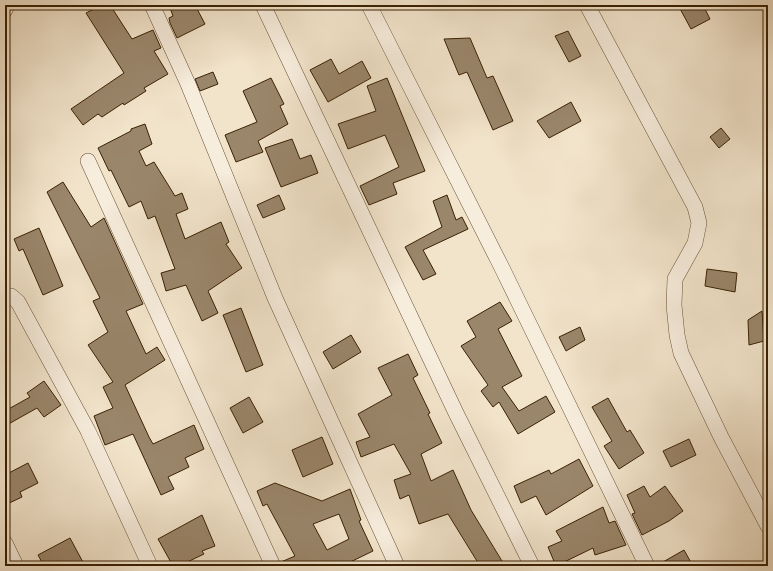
<svg xmlns="http://www.w3.org/2000/svg" width="773" height="571" font-family="'Sorts Mill Goudy',serif">
<rect width="100%" height="100%" fill="#f2e4cb"/>
<filter id="stains"><feTurbulence type="fractalNoise" baseFrequency=".005" numOctaves="4"/><feColorMatrix values="0 0 0 0 .2 0 0 0 0 .09 0 0 0 0 .02 0 0 0 .5 -.17"/></filter>
<radialGradient id="worn" r=".72"><stop offset=".6" stop-color="#630" stop-opacity="0"/><stop offset="1" stop-color="#630" stop-opacity=".3"/></radialGradient>
<!-- building -->
<path fill="#9a866b" stroke="#3a2103" fill-rule="evenodd" d="M90,5h20l22,34 21,-9 8,18 -7,3 14,23 -24,14 2,3 -22,14 -1,-2 -21,14 -4,-3 -15,11 -12,-16 53,-36 -38,-60 6,-3z
M169,5h26l10,19 -28,14 -7,-15 -1,-5 4,-2z
M678,5h25l7,14 -19,10z
M568,31l13,25 -12,6 -14,-26z
M470,38l17,40 6,-2 20,45 -20,9 -26,-58 -8,3 -15,-36z
M331,59l8,15 23,-13 9,17 -43,24 -18,-32z
M213,72l5,12 -18,7 -5,-12z
M271,78l13,26 -4,2 8,18 -30,17 5,11 -27,10 -11,-27 32,-13 -14,-31z
M387,78l38,93 -32,12 4,11 -28,11 -9,-19 39,-19 -14,-32 -37,14 -10,-25 38,-13 -9,-25z
M571,102l10,19 -32,17 -12,-17z
M145,124l7,20 -13,7 7,15 8,-4 21,34 7,-3 6,16 -12,5 9,25 36,-17 8,20 -3,2 16,24 -34,23 10,22 -16,8 -16,-36 -20,6 -5,-18 14,-4 -20,-53 -7,3 -7,-18 -12,6 -18,-37 -2,1 -11,-23 33,-17v-2z
M721,128l9,11 -11,9 -9,-11z
M292,139l8,20 11,-4 7,18 -37,14 -16,-39z
M63,182l28,45 13,-9 39,86 -17,7 20,43 11,-7 8,13 -40,25 24,52 4,7 41,-19 10,24 -19,9 4,9 -21,10 6,12 -13,6 -28,-61 -28,11 -11,-29 19,-8 -10,-21 10,-5 -25,-37 20,-13 -15,-31 7,-3 -53,-106z
M279,195l6,14 -22,9 -6,-13z
M447,195l9,25 6,-3 6,12 -45,21 13,24 -13,6 -18,-33 37,-20 -9,-26z
M39,228l24,58 -20,9 -20,-46 -4,2 -5,-12z
M707,269l30,4 -2,19 -30,-6z
M500,302l12,19 -14,8 24,47 -20,11 17,24 27,-15 9,16 -37,22 -19,-32 -6,5 -12,-16 7,-6 -27,-39 15,-9 -9,-16z
M241,308l22,57 -17,7 -23,-57z
M762,311l2,30 -15,4 -1,-25z
M580,327l5,13 -19,11 -7,-14z
M351,335l10,17 -28,17 -10,-17z
M408,354l10,21 -5,3 17,35 -2,1 14,29 -21,11 10,27 22,-11 18,40 34,56h-25l-32,-52 -29,10 -10,-29 -9,4 -6,-19 17,-6 -17,-30 -33,13 -5,-15 14,-5 -12,-23 34,-19 -14,-27z
M44,381l17,24 -17,12 -7,-9 -32,18v-15l25,-14 -3,-4z
M249,397l14,25 -20,11 -13,-25z
M608,398l19,34 3,-2 14,23 -25,16 -15,-23 8,-5 -20,-34z
M322,437l11,27 -30,13 -11,-27z
M689,439l7,16 -25,12 -8,-16z
M579,459l14,27 -47,29 -10,-19 -15,7 -7,-17 35,-16 2,4z
M28,463l10,20 -18,9 2,5 -17,8v-30z
M275,483l47,18 28,-12 11,31 -2,1 14,30 -31,15h-60l-1,-4 14,-6 -28,-52 -4,2 -6,-15zM339,514l10,25 -22,11 -14,-26z
M644,486l6,11 15,-11 18,25 -14,10 -27,14 -10,-21 3,-1 -8,-18z
M603,507l6,16 6,-2 11,24 -31,10 -2,-7 -37,18 -8,-19 14,-6 -6,-10z
M202,515l13,31 -13,5 2,3 -25,12h-6l-15,-27z
M70,538l15,28h-41l-6,-11z
M684,550l9,16h-37z"/>
<g fill="none" stroke-linecap="round" stroke-linejoin="round">
<defs>
<path id="minor" d="M152,5l36,79 87,214 122,268
M263,5l193,408 76,153
M369,5l133,263 145,298
M587,5l108,202 4,16 -4,20 -20,36 -1,26 3,30 4,18 40,84 47,89
M5,10l2,-5
M88,161l185,405
M5,297l6,-1 7,6 70,129 62,135
M5,543l11,23"/>
</defs>
<!-- minor casing -->
<use href="#minor" stroke="#685235" stroke-width="16"/>
<!-- minor -->
<use href="#minor" stroke="#f7eddd" stroke-width="15"/>
</g>
<!-- margin -->
<rect width="773" height="571" fill="none" stroke="#f2e4cb" stroke-width="20"/>
<rect x="6" y="6" width="761" height="559" fill="none" stroke="#3a2103" stroke-width="2"/>
<rect x="10" y="10" width="753" height="551" fill="none" stroke="#3a2103"/>
<rect width="100%" height="100%" filter="url(#stains)"/>
<rect width="100%" height="100%" fill="url(#worn)"/>
</svg>
